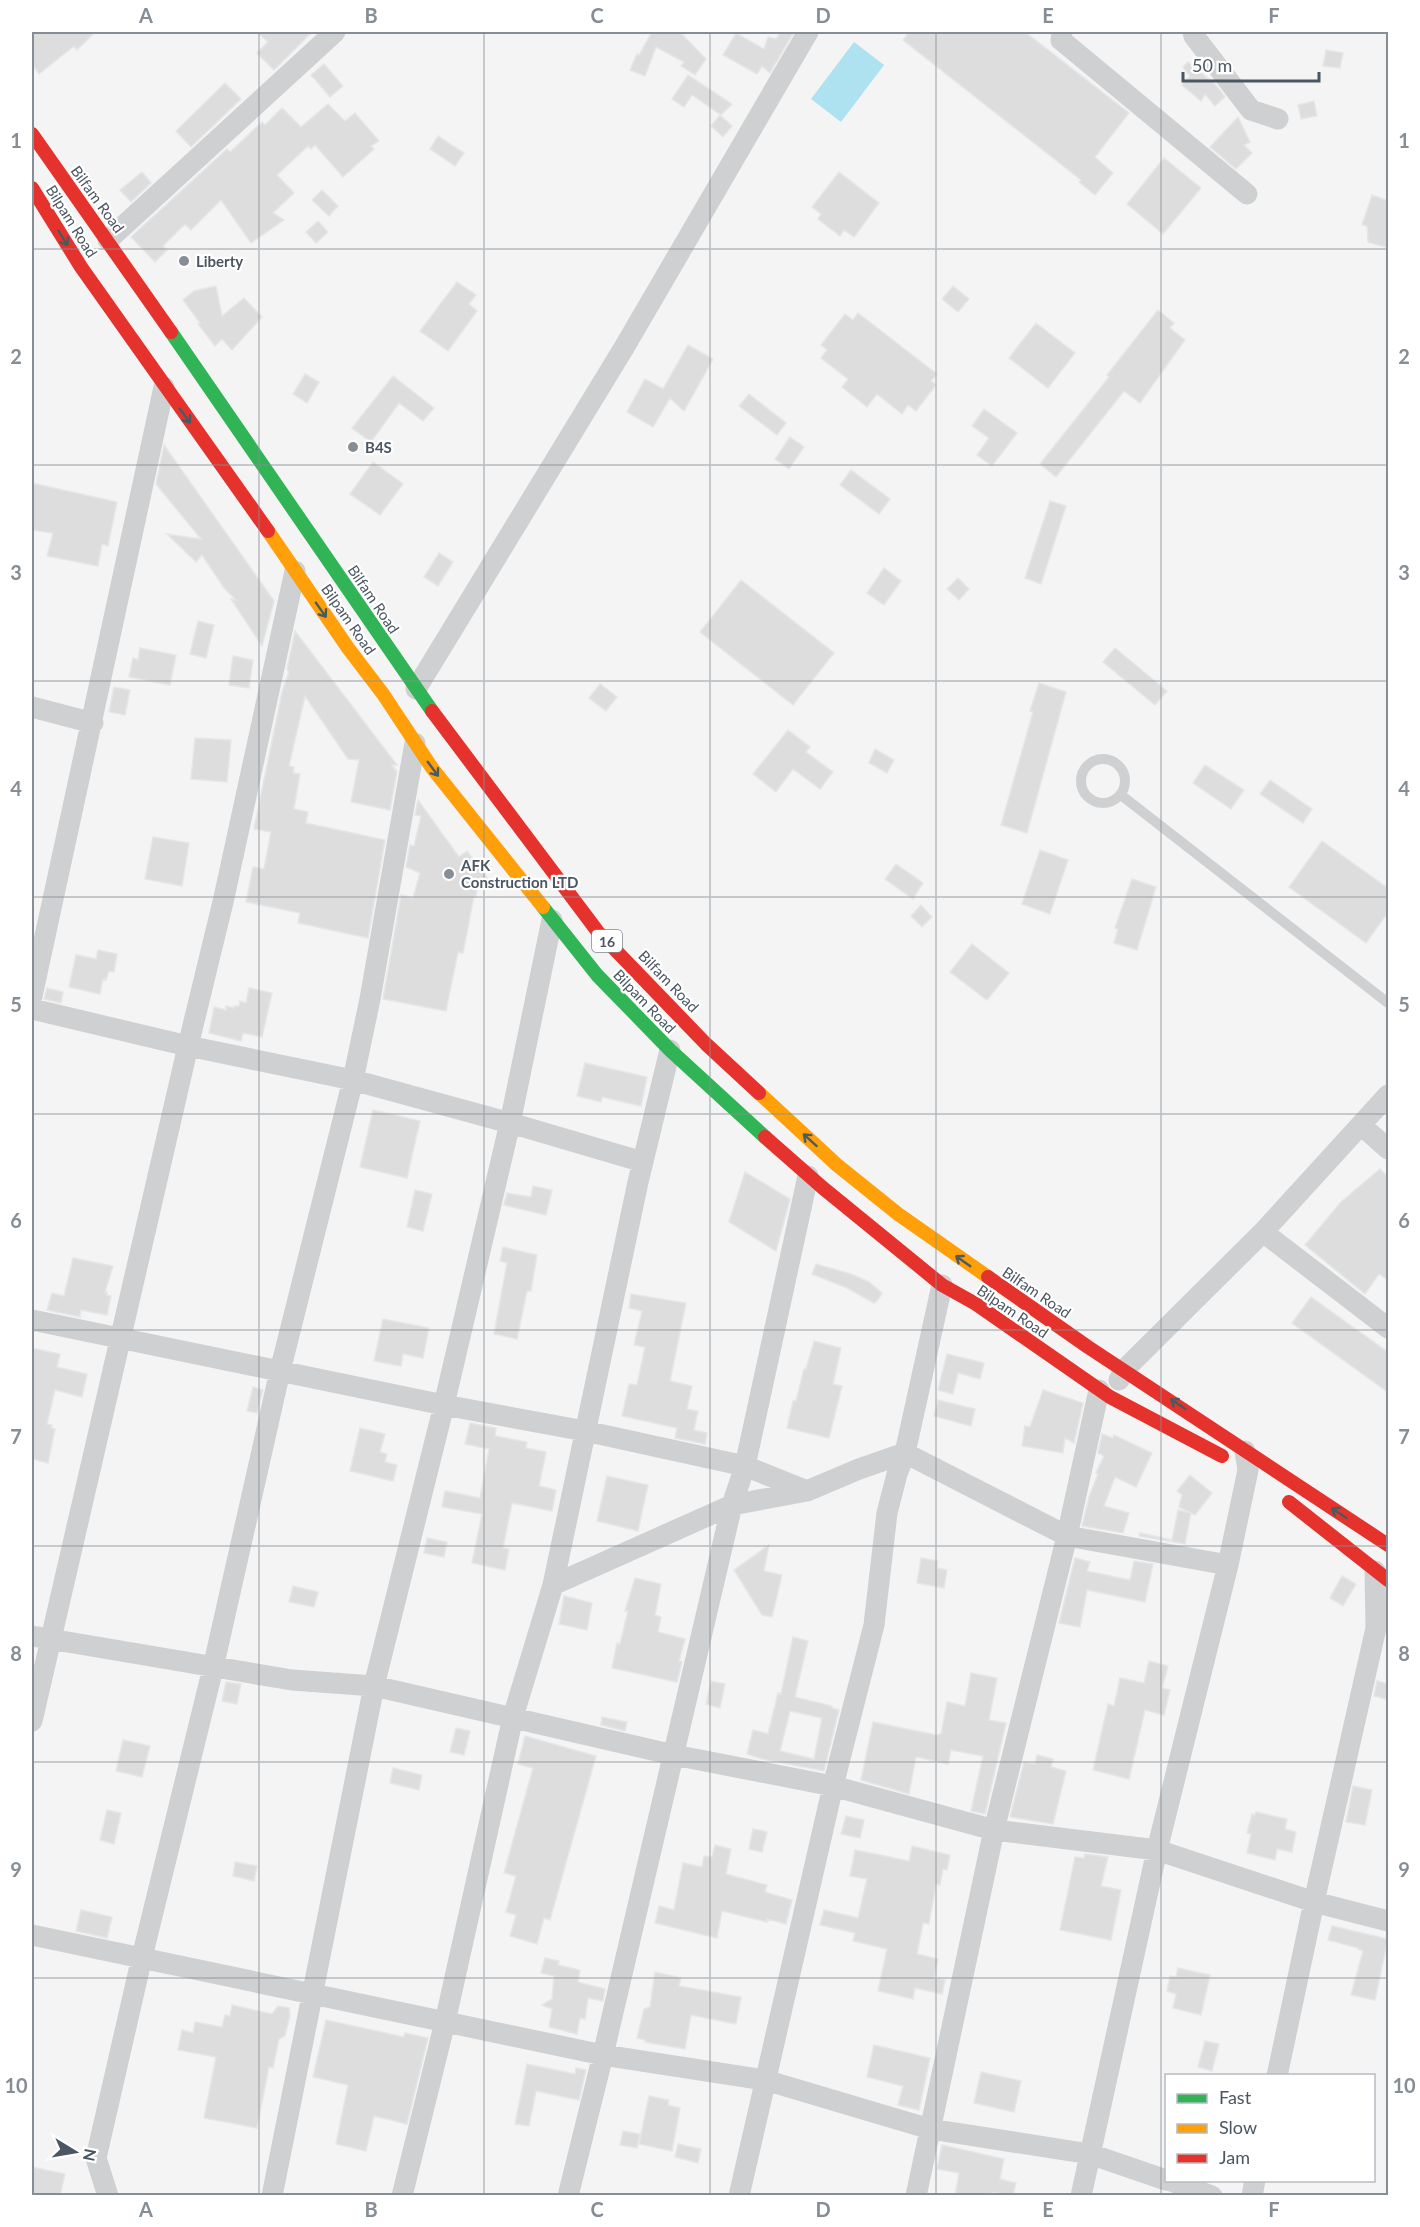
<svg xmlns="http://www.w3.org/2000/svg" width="1420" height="2227" font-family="Lato,sans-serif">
<rect width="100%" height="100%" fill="#f4f4f4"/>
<!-- water -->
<path fill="#aee2f0" d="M854,42l30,23 -43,57 -30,-23z"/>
<!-- building -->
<path fill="#ddddde" stroke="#e5e6e7" stroke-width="1.5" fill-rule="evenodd" d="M32,32h63l-18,18 -3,-4 -35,28 -7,-10z
M257,32h55l-38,38 -17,-17 11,-11z
M652,32h28l26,27 -11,16 -14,-9 3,-4 -28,-15 -11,29 -15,-6 7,-16 2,1z
M781,32h13l-24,41 -8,-7 -5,8 -34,-19 13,-22 28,16 4,-12 8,2z
M909,32h116l104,81 -34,44 18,16 -18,22 -16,-13 2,-2 -178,-140z
M1326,50l17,3 -3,15 -17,-2z
M1188,62l28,23 9,12 -10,9 -10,-12 -4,7 -19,-16 8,-9 -7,-9z
M324,64l19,22 -13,11 -19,-22z
M688,75l44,29 -11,11 -29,-20 -8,12 -12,-8z
M225,83l16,16 -50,48 -15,-16z
M1314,101l3,15 -16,3 -3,-14z
M328,104l17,17 10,-8 24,28 -8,5 3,3 -31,28 -28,-32 -4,4 -3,-3 -31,29 17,18 -21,20 11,7 -33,23 -30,-43 -30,30 -6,-6 -22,22 4,4 -12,12 -24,-25 96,-88 3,3 32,-30 3,3 17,-17 19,19z
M720,115l12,11 -9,11 -12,-11z
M1238,117l12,25 -6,3 8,8 -16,16 -26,-22z
M438,136l26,17 -9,13 -25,-17z
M1164,158l37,30 -38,46 -36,-30z
M142,172l9,11 -20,19 -11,-12z
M839,172l40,31 -25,34 -10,-7 -4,6 -22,-17 3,-5 -9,-7z
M322,190l16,16 -9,10 -17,-16z
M1372,195l17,6v47l-21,-6 -1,-16 -5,-1z
M318,221l10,11 -12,11 -10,-11z
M457,282l19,13 -7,9 8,7 -29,40 -28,-20z
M216,286l6,30 22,-18 18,19 -30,33 -10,-11 -7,7 -17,-22 2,-1 -17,-23 11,-9z
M953,286l16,13 -11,13 -16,-13z
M1158,310l16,13 -4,5 15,12 -45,63 -16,-12 -68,86 -16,-13 69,-87 -2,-2z
M858,313l79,61 -6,7 5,4 -20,26 -8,-6 -6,9 -25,-20 -10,13 -25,-20 6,-8 -27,-21 6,-8 -6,-5 24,-31 8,6z
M1036,323l39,30 -27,35 -39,-30z
M688,345l25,14 -29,52 -14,-13 -17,29 -26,-15 18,-33 18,10z
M305,374l14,8 -12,21 -14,-9z
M393,376l41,32 -11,13 -24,-18 -28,39 -19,-14z
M749,394l37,29 -9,12 -38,-29z
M984,409l33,24 -25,33 -15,-11 12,-17 -17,-12z
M790,437l14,10 -15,22 -14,-10z
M164,445l110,156 -12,45 -31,-47 5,1 -12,-12 -22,-33 -6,7 -29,-28 34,5 -45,-55z
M373,462l30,22 -23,31 -30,-21z
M851,470l39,29 -11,15 -39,-29z
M32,483l85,19 -9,44 -6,-2 -4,22 -51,-10 6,-23 -21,-3z
M1050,501l16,5 -25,78 -16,-6z
M439,553l14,9 -15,24 -14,-9z
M884,568l17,13 -17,24 -17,-12z
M958,578l11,11 -10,11 -12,-11z
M741,580l93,73 -41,52 -93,-73z
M198,621l16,4 -8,33 -16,-4z
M295,631l102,134h-5l5,7 -7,38 -39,-8 8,-42 -11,-1 -43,-63 -16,70 5,1 -1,6 7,1 -6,35 14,3 -2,11 79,17 -17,98 -70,-15 2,-10 -54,-11 7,-35 11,2 7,-37 -17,-3 28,-137 7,-20 -2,-3z
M140,648l36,7 -6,30 -41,-8 4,-19 5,2z
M1115,648l52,43 -12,14 -52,-43z
M233,656l20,4 -4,28 -20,-3z
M1039,683l27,9 -39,141 -26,-8 32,-113 -3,-1z
M600,684l17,13 -11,14 -17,-13z
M114,687l16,3 -5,25 -16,-3z
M788,730l22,17 -4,5 27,20 -13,17 -27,-20 -17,23 -23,-18z
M195,738l36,2 -4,42 -36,-3z
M875,749l19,11 -7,13 -18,-10z
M1205,765l39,25 -13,19 -38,-26z
M1270,780l42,29 -9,14 -43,-29z
M418,800l41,57 8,-6 22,29 -12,9 -1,8 -2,-1 -11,57 -5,-1 -12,59 -63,-12 18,-104 12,3 7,-25 -14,-6 4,-22 4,1 7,-30 -6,-1z
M153,837l36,6 -7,43 -37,-7z
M1322,841l67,48v22l-23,32 -77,-56z
M1040,850l28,10 -18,54 -28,-10z
M896,864l27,19 -10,16 -28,-20z
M1132,879l24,8 -19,63 -23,-7 4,-14 -3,-1z
M921,905l11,12 -10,10 -11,-11z
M972,944l37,29 -22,27 -37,-28z
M98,950l19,4 -3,18 -5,-1 -3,9 -3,-1 -3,15 -31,-7 7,-32 20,4z
M47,988l16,4 -2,11 -17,-4z
M249,988l23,5 -10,44 -19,-4 -2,8 -32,-8 5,-26 12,3v-4l8,2v-2h5l1,-5 6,2z
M585,1063l62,14 -6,29 -39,-9 -1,5 -24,-6z
M373,1110l47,11 -13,57 -47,-11z
M1380,1169l9,9v103l-10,-7 -14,20 -60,-49 36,-43z
M745,1172l45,27 -14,52 -47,-29z
M533,1186l19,4 -6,25 -42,-10 3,-12 24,4z
M415,1190l17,4 -9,37 -16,-4z
M503,1247l34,8 -6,36h-4l-10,48 -23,-5 13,-71 -7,-2z
M73,1258l40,8 -8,26h2v3l4,1 -4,19 -26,-5 -1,7 -33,-7 5,-17 12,3z
M816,1264l35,10 18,8 13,11 -4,7 -4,3 -27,-15 -35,-14z
M631,1294l55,9 -16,78 22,5 -5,23 11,2 -4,19 13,3 -2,11 -30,-6 2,-10 -55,-12 7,-32 8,1 8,-38 -11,-2 8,-34 -13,-3z
M1311,1297l78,56v40l-97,-70z
M383,1319l46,9 -6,30 -20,-4 -2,12 -27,-5z
M814,1341l27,7 -8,36 9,2 -13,52 -42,-10 6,-27h3l8,-32h2z
M32,1348l28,6 -3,13 30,7 -5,23 -27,-7 -8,34 5,1 -1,3 4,1 -7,34 -16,-4z
M947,1354l37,9 -4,16 -22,-6 -5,21 -15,-4z
M253,1387l10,3 -6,23 -10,-2z
M1043,1390l40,13 -9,40 -9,-5 -2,15 -41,-7 3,-20 5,1z
M938,1400l37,9 -4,17 -37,-10z
M470,1423l26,5 -1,8 32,6 -1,6 20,4 -7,34 17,4 -4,21 -40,-8 -9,45 6,1 -4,21 -33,-7 10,-49 -40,-7 3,-16 35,7 9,-49 -24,-5z
M360,1428l25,6 -5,18 7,2 -2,8 12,3 -4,16 -43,-10z
M1102,1434l11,4 1,-3 38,18 -16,34 -21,-10 -11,29 25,7 -6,20 -41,-7 7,-29 9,-23 -2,-1 8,-17 -6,-3z
M1190,1475l22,18 -17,22 -4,-2 -6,31 -46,-8 1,-3 32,7 6,-30 13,3 -12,-6 3,-12 -5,-4z
M607,1476l41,9 -10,46 -41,-10z
M427,1538l20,4 -3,15 -20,-4z
M769,1545l-5,26 18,4 -10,42 -10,-2 -28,-45z
M921,1558l17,3 -1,7 10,2 -3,18 -27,-5z
M1075,1558l15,4 -3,9 43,9 4,-19 19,3 -8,38 -58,-12 -7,37 -21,-4z
M1342,1576l14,8 -13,22 -13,-8z
M635,1578l26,6 -6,31 6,2 -3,15 27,7 -6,22 3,1 -5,20 -65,-14 5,-25 3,1 8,-33h-3z
M293,1586l25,6 -4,15 -25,-5z
M564,1596l28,7 -5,27 -28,-6z
M793,1637l15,4 -13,56 37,9v2l7,2 -15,61 -62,-12 -15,-5 6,-24 15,4 10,-41 3,1zM790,1711l32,7 -8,41 -34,-8z
M1149,1661l19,5 -6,22 8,2 -6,25 -19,-5 -16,69 -36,-9 15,-66 6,2 6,-28 24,5z
M971,1673l26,5 -8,42 17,3 -21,91 -14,-3 12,-55 -32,-6 -3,14 -32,-7 -7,37 -48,-14 12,-58 63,13 5,-1 6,-32 18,4z
M711,1681l14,3 -5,24 -14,-4z
M1377,1681l12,3v16l-15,-4z
M226,1682l15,2 -4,20 -15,-3z
M602,1717l25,5 -2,9 -24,-6z
M456,1728l14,3 -6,24 -14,-3z
M525,1736l71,20 -46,164 -6,-2 -7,26 -27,-8 6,-21 -10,-3 10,-36 -12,-3 29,-105 -15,-4z
M123,1740l27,6 -8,31 -26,-6z
M1037,1755l16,4 -2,8 15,4 -13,53 -43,-7 14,-55 11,2z
M393,1768l29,7 -3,15 -29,-7z
M1353,1786l19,4 -7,35 -19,-3z
M107,1810l14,3 -7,31 -14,-4z
M1256,1812l31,7 -2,10 11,3 -4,20 -15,-3 -2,11 -28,-7 4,-19 -4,-1 5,-19 3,1z
M846,1816l18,4 -4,18 -19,-4z
M753,1829l14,3 -5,20 -13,-3z
M715,1845l16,4 -5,25 41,11 -2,7 27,8 -6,24 -19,-5v3l-45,-11 -5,27 -62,-15 4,-17 15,4 9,-47 19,4 2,-11 8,1z
M912,1846l38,9 -3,15 -4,-1 -3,16 -4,-1 -7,40 -6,-1 -6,31 21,5 -4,19 11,2 -3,14 -27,-6 -2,11 -35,-8 9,-42 -34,-8 2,-8 -35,-8 4,-15 34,8 9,-39 -17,-3 5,-26 54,11z
M1085,1854l23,3 -7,29 20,4 -10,50 -51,-10 15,-73 9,1z
M235,1862l22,4 -3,15 -21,-5z
M81,1910l31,7 -5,21 -31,-7z
M1332,1926l56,13 -13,61 -24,-5 12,-44 -5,-2v-1l-30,-8z
M545,1958l14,3 -1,4 22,5 -2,12 27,7 -2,12 -15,-3 -3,21 -5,-1 -3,16 -28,-7 3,-18 -10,-4 10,-6 2,-23 -13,-3z
M1178,1968l32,7 -9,40 -28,-7 3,-14 -9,-3 3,-15 6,1z
M655,1972l26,6 -2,8 62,11 -5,27 -45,-9 -6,34 -40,-7v-2l-8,-2 7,-29 6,-2z
M232,2005l40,9 6,-8 11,2 1,7 -5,21 -6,3 -6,29 -4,-1 -12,61 -53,-10 12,-61 -38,-7 4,-20 11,3 2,-11 27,5 3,-12 5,1z
M326,2020l78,17 1,-4 23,5 -21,86 -33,-8 -8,35 -30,-7 12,-59 -35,-8z
M1205,2041l14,3 -7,27 -14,-4z
M874,2045l56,13 -11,52 -21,-5 5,-19 -36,-9z
M527,2064l48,10 1,-6 10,2 -7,30 -43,-9 -7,35 -14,-2z
M981,2072l40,9 -7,31 -40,-9z
M649,2096l20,4 -1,5 12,3 -8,43 -33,-7z
M623,2131l17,3 -3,14 -17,-3z
M678,2144l23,5 -3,14 -23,-6z
M942,2145l62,14 -4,20 16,4 -3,13 -21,-4 -1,4h-36l4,-23 -22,-4z
M32,2167l33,7 -5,22h-28z"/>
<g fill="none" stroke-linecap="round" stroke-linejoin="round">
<!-- lane -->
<path stroke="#ced0d2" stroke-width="10" d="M1081 781a22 22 0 1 1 44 0a22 22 0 1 1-44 0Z
M1121,795l267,208"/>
<!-- street -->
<path stroke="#ced0d2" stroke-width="21" d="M1062,32l-1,8 186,154
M1193,32l1,4 57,74 27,9
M108,240l227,-208
M416,689l209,-343 183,-314
M32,707l61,16
M32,996l132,-609
M32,1009l156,37 165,34 157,43 133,39
M1361,1125l27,24
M1263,1232l125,96
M32,1320l412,85 141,26 160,35 62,25
M1119,1380l6,-11 138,-137 125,-137
M553,1585l179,-80 75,-14 52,-22 46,-16 162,83 161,29
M32,1636l260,44 82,6 300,69 159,31 161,44 163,20 157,52 74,19
M32,1721l156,-675 35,-144 72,-331
M32,1935l571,120 162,25 165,49 160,25 76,26
M1277,2076l37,-174 62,-274 -1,-57
M1168,2180l44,16
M108,2196l-12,-38 46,-201 71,-289 67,-297 73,-291 17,-81 45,-256
M272,2196l102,-510 70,-281 66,-282 42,-203
M402,2196l43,-174 68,-305 40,-132 85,-403 32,-132
M568,2196l35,-141 129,-550 13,-39 63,-290
M739,2196l94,-410 41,-161 13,-112 10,-39 8,-21 37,-168
M916,2196l78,-366 73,-294 32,-146
M1081,2196l76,-346 71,-285 20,-95 -3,-19
M1252,2196l3,-16"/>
<!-- fast -->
<path stroke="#30b455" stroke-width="14" d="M171,332l261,379
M543,907l54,68 73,75 95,87"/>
<!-- slow -->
<path stroke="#ff9f0a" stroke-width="14" d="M268,531l80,117 35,46 49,74 111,139
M759,1093l78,72 61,49 90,63"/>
<!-- jam -->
<path stroke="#e5322d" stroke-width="14" d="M32,134l139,198
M32,188l49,79 187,264
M432,711l166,221 108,112 53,49
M765,1137l58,51 119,97 34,19 134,93 112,59
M988,1277l100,70 300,198
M1289,1502l99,78"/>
</g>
<!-- one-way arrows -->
<defs><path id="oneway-shaft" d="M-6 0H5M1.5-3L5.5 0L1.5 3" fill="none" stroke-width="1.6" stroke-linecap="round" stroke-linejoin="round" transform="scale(1.5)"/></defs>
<g stroke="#495b60">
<use href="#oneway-shaft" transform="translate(63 238) rotate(58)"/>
<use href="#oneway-shaft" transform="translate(185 416) rotate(54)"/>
<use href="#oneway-shaft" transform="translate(321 610) rotate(55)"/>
<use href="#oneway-shaft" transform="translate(433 769) rotate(54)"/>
<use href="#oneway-shaft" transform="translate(810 1140) rotate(-138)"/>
<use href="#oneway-shaft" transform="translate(963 1261) rotate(-145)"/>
<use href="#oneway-shaft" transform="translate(1178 1404) rotate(-146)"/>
<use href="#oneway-shaft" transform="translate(1339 1513) rotate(-147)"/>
</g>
<!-- grid -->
<path fill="none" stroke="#868d94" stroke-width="1.5" stroke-opacity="0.55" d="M259,32v2164M484,32v2164M710,32v2164M936,32v2164M1161,32v2164M32,249h1356M32,465h1356M32,681h1356M32,897h1356M32,1114h1356M32,1330h1356M32,1546h1356M32,1762h1356M32,1978h1356"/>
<!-- markers -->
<g fill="#868d94" stroke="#fff" stroke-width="2">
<circle cx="184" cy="261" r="6"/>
<circle cx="353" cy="447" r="6"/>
<circle cx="449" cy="874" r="6"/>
</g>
<g text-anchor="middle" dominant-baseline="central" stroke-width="4.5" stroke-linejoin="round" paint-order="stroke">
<!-- shield labels -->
<rect fill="#fff" stroke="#808990" stroke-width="1.5" x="592" y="930" width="30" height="22" rx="4.5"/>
<g font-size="14" font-weight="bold" fill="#4a5661">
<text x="607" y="941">16</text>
</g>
<!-- street labels -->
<g font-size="15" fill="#4a5661" stroke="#fff">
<text transform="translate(98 199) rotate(54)">Bilfam Road</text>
<text transform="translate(72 221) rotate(58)">Bilpam Road</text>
<text transform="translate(374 599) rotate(56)">Bilfam Road</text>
<text transform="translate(349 619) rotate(55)">Bilpam Road</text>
<text transform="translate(669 981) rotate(46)">Bilfam Road</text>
<text transform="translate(645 1001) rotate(46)">Bilpam Road</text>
<text transform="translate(1037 1292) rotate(34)">Bilfam Road</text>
<text transform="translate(1013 1311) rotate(34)">Bilpam Road</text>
</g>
<!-- poi labels -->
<g font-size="15" font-weight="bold" fill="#4a5661" stroke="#fff" text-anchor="start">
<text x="196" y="261">Liberty</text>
<text x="365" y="447">B4S</text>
<text x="461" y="865">AFK<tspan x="461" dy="17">Construction LTD</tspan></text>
</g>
</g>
<!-- border -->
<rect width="1420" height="2227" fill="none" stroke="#ffffff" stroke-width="66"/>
<!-- legend -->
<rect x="1165" y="2074" width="210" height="108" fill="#ffffff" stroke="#b7bbc0" stroke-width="1.5"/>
<rect x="1177" y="2094" width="30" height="9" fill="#30b455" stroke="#b7bbc0" stroke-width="1.5"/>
<text x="1219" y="2104" font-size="18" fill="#4a5661">Fast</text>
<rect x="1177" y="2124" width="30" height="9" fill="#ff9f0a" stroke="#b7bbc0" stroke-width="1.5"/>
<text x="1219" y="2134" font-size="18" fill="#4a5661">Slow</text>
<rect x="1177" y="2154" width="30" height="9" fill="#e5322d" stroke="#b7bbc0" stroke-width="1.5"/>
<text x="1219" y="2164" font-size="18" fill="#4a5661">Jam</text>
<!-- north arrow -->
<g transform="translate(75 2152) rotate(101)" stroke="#ffffff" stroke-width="4.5" paint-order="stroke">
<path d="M0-4.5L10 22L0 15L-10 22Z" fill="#4a5661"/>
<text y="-9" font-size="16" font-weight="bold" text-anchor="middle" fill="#4a5661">N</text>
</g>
<!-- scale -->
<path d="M1183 72v9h136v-9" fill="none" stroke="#4a5661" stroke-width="3"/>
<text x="1192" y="72" font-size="18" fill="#4a5661" stroke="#ffffff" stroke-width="4.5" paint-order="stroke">50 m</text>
<rect x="33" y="33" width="1354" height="2161" fill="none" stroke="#868d94" stroke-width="2"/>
<g font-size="20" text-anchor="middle" font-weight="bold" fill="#868d94">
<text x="146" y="23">A</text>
<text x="371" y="23">B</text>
<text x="597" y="23">C</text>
<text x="823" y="23">D</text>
<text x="1048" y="23">E</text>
<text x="1274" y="23">F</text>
<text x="16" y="148">1</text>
<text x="1404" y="148">1</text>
<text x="16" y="364">2</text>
<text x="1404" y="364">2</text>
<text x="16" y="580">3</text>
<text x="1404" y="580">3</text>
<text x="16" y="796">4</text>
<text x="1404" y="796">4</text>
<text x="16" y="1012">5</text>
<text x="1404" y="1012">5</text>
<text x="16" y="1228">6</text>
<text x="1404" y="1228">6</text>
<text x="16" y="1444">7</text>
<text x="1404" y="1444">7</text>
<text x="16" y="1661">8</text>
<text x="1404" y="1661">8</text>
<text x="16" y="1877">9</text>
<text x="1404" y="1877">9</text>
<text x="16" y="2093">10</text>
<text x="1404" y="2093">10</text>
<text x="146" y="2217">A</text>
<text x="371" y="2217">B</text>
<text x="597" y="2217">C</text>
<text x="823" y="2217">D</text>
<text x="1048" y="2217">E</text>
<text x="1274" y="2217">F</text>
</g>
</svg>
